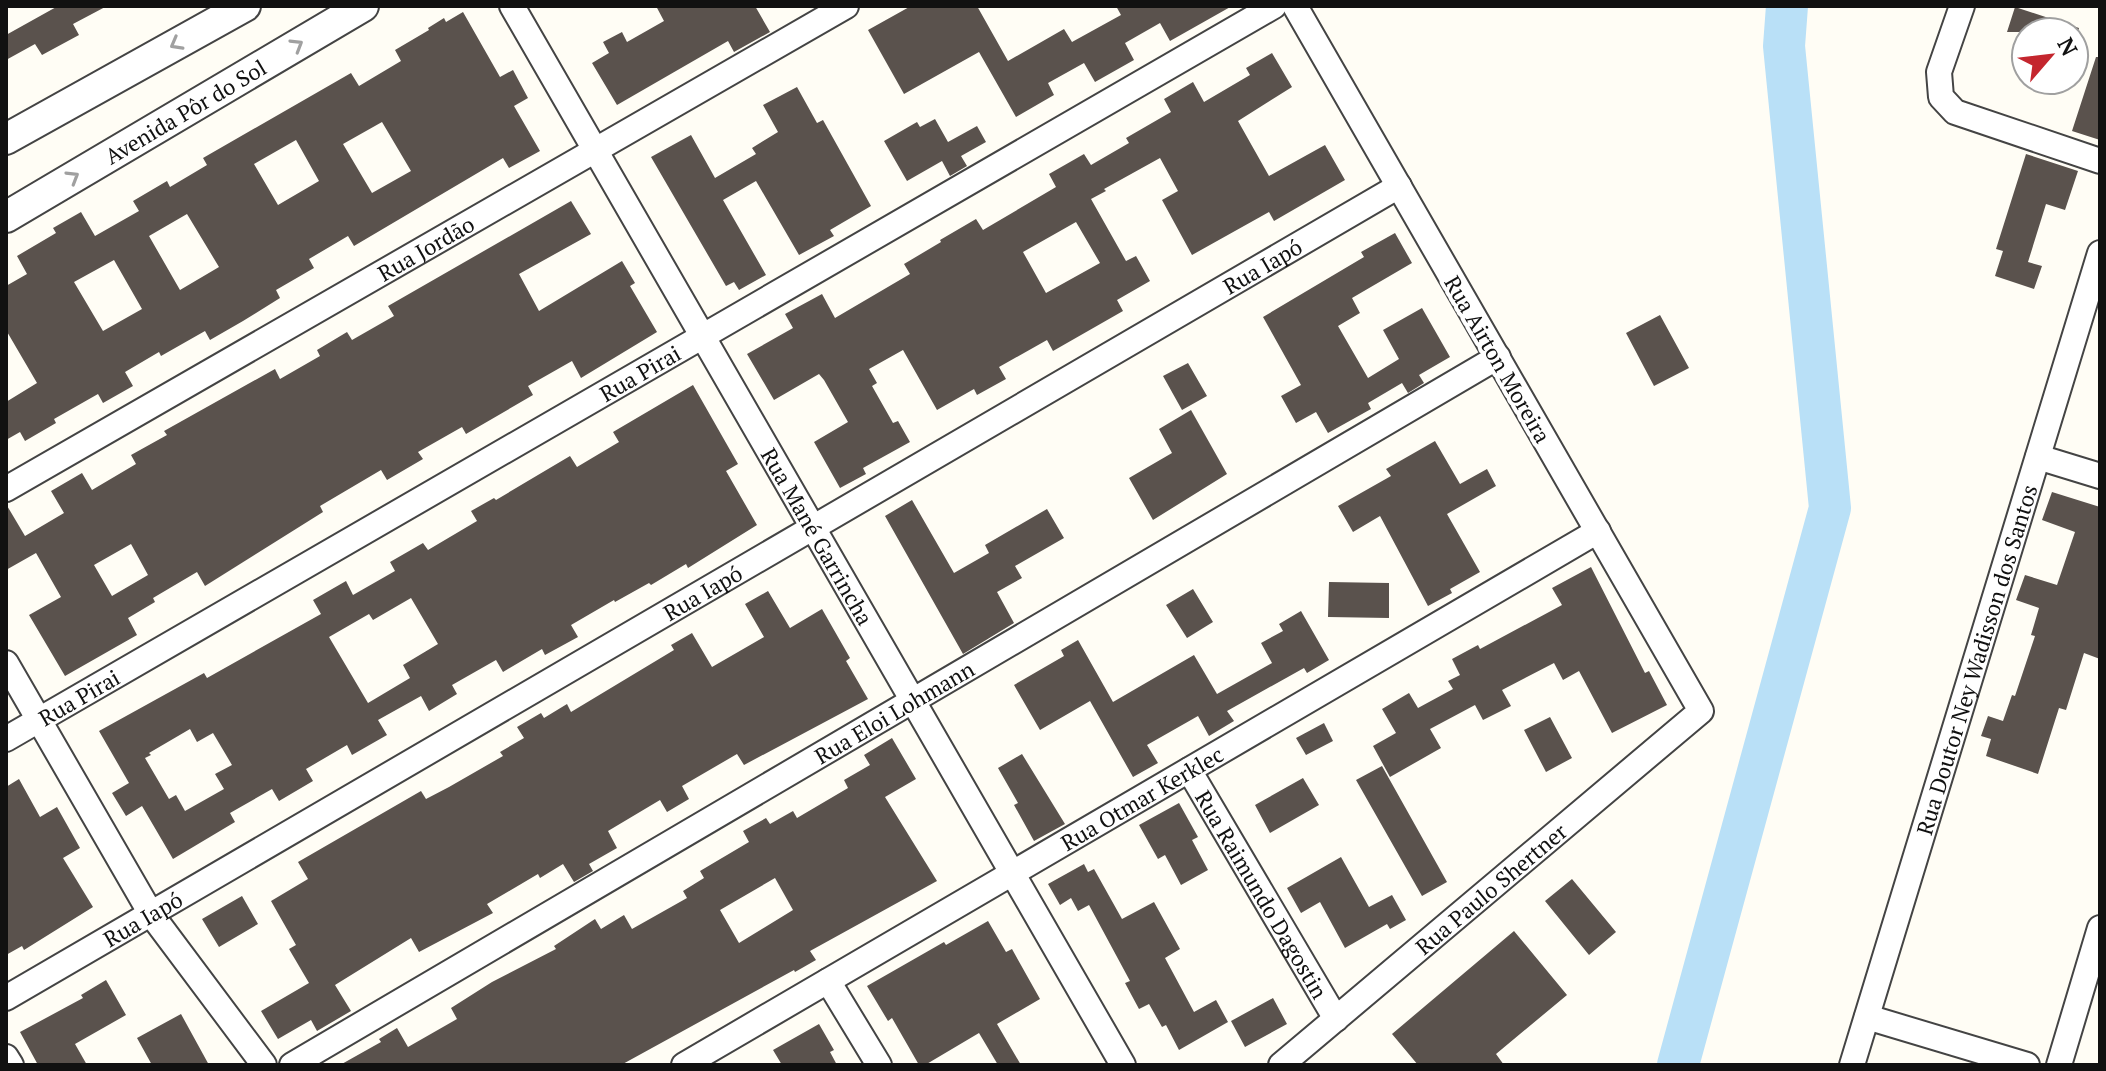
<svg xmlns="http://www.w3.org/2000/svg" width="2106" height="1071" font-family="'PT Serif',serif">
<rect width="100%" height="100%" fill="#fffdf5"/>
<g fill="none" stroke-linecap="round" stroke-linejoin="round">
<!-- river -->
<path stroke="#b9e0f7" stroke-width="42" d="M1678,1065l152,-557 -46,-462 3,-40"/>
</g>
<!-- building -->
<path fill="#5a524d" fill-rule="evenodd" d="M58,6h49l-34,18 6,11 -37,20 -7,-11 -29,16v-25z
M656,6h99l15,26 -36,20 -6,-11 -111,64 -25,-42 17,-10 -6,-11 19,-10 5,10 37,-21z
M911,6h66l31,55 56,-32 8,13 49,-27 -5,-9h116l-62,35 -10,-18 -35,20 9,17 -39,22 -11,-19 -36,20 6,12 -38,22 -37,-65 -75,42 -36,-64z
M2015,7l64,21 -1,4h-71z
M463,12l37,65 13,-7 15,28 -14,8 26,45 -31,17 -6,-10 -149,88 -6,-10 -39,23 5,9 -38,22 4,8 -37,23 -33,19 -5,-9 -44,25 -2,-4 -34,20 8,14 -30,17 -5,-9 -44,25 2,4 -31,18 -5,-9 -14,8v-38l31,-19 -31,-53v-44l21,-12 -10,-18 39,-23 -3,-5 28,-16 14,24 44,-25 -6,-10 34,-20 3,6 37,-22 -4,-7 148,-85 8,13 42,-25 -6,-11 34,-20 -1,-2 16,-10 2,4zM382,122l29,49 -39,22 -29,-49zM296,140l23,41 -41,24 -24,-41zM187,214l32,53 -39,23 -31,-54zM114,260l28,49 -39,22 -29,-49z
M1272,53l20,34 -54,34 31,55 56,-31 20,35 -71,41 -5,-9 -77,43 -30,-55 16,-9 -18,-33 -56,31 2,2 -15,8 35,62 10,-5 14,25 -33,19 6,11 -70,40 -6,-11 -48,27 7,12 -29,16 -3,-6 -37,21 -34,-60 -34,19 8,14 -5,3 21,37 5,-2 12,21 -47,26 3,6 -26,14 -26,-46 34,-20 -24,-42 -5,-6 -45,26 -27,-46 46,-26 -8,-14 37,-20 13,24 75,-44 -6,-10 37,-22 -1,-2 36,-21 7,11 73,-43 -7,-13 35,-20 7,11 38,-22 -3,-5 45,-26 -7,-13 29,-17 11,20 46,-27 -4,-7zM1076,222l24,41 -54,30 -23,-41z
M2096,57h4v83l-28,-9z
M797,87l20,36 6,-3 48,86 -41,24 4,6 -35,19 -43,-74 -33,19 43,75 -27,15 -5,-8 -8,4 -75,-129 40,-22 24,43 41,-24 -4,-6 26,-16 -15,-27z
M935,119l13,23 29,-16 9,16 -25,14 6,10 -17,10 -8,-15 -35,20 -23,-40 33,-19 3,5z
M2026,154l52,17 -13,39 -19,-6 -18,58 14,4 -8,23 -39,-13 8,-25 -7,-2z
M571,201l20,33 -72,40 20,37 83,-50 13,22 -5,3 27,46 -76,46 -9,-17 -44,25 5,9 -67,39 -4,-7 -44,25 5,7 -36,21 -6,-10 -61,36 3,6 -118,74 -8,-14 -44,26 2,4 -27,16 9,17 -72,41 -36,-61 32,-18 -25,-44 -30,17v-66l19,32 39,-23 -13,-22 31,-18 10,17 44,-26 -5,-9 36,-20 -3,-4 111,-62 5,10 40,-23 -3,-6 30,-18 5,8 42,-24 -6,-10zM131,544l17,31 -36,21 -18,-31z
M1395,233l17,30 -60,35 8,15 -22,13 30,52 31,-19 -16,-29 39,-22 28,49 -31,18 5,8 -16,10 -6,-10 -34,20 3,6 -43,24 -12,-21 -20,11 -15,-27 20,-11 -38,-68 101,-60 -3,-5z
M1660,315l29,53 -35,18 -28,-53z
M1188,363l19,33 -25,14 -19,-34z
M693,385l45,79 -12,7 31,54 -69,43 -2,-4 -35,21 -2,-2 -34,19 -1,-2 -43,25 7,12 -33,18 -3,-6 -39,23 -7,-12 -44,25 5,9 -28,17 -8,-15 -43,24 9,15 -35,20 -5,-10 -41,24 7,12 -34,20 -7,-12 -42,24 5,9 -62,37 -31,-53 -16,10 -14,-23 17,-10 -30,-52 105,-58 3,5 114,-64 -8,-14 33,-19 7,14 42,-24 -5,-9 33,-19 5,7 49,-29 -6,-10 23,-13 2,2 74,-44 7,11 42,-25 -6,-10zM411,598l27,46 -35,21 7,13 -42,25 -39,-66 40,-23 4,6zM190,729l7,13 16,-9 19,32 -17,9 9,15 -39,22 -9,-16 -7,4 -24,-41 6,-3 -2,-2z
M1191,410l36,64 -74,46 -24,-42 43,-25 -13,-24z
M1435,441l25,43 27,-15 9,17 -49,28 33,58 -30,17 2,4 -24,13 -48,-90 -27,16 -15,-26 53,-30 -5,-7z
M2052,492l48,15v152l-16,-6 -18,57 -7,-2 -21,66 -52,-18 5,-17 -10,-3 7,-20 15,5 9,-26 3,1 20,-60 -4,-1 8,-27 -23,-8 9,-25 32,10 18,-53 -33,-12z
M912,500l42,73 35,-20 -4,-8 62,-36 17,29 -49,28 7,12 -25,14 17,31 -51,31 -78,-138z
M1591,567l54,106 4,-2 18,34 -55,28 -33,-62 -16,9 -9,-17 -52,27 9,16 -28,14 -8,-15 -45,24 11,19 -51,29 -17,-31 23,-13 -14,-24 27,-16 9,15 35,-19 -5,-8 12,-6 -8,-16 26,-14 2,4 82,-44 -10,-17z
M1329,582l60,1v35l-61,-1z
M1193,589l20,33 -26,16 -21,-33z
M768,591l22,37 32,-19 28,49 -4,3 22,38 -124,66 -7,-11 -55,32 7,13 -22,13 -7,-12 -52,31 9,17 -28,16 4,7 -19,11 -11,-18 -23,14 -2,-4 -51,30 6,9 -74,39 -8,-14 -76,47 16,26 -34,20 -6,-11 -33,19 -17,-28 48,-28 -20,-34 7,-4 -25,-44 37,-22 -10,-17 123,-71 5,8 23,-12 54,-31 -3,-4 24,-14 -7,-11 24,-14 3,5 23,-14 4,8 103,-62 -3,-5 21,-12 20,34 52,-30 -19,-33z
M1301,611l28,49 -22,13 -3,-5 -77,43 7,10 -25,15 -11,-20 -51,29 11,18 -25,14 -43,-76 -50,29 -26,-45 50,-29 -3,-6 17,-10 35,62 81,-47 23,39 55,-31 -11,-20 22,-12 -4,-7z
M1550,717l22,41 -26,14 -22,-42z
M1324,723l9,18 -27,14 -10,-17z
M892,738l24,41 -31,18 52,84 -127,70 6,9 -21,12 -1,-2 -173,95h-281l41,-23 -2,-3 18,-11 11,19 49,-28 -6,-11 41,-26 64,-33 -2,-3 41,-27 6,10 23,-14 8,14 55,-31 -4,-7 21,-13 -4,-7 49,-29 -6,-11 23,-13 4,6 23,-13 4,7 51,-30 -4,-8 26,-15 -6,-10zM775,878l18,32 -54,33 -19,-33z
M1022,754l43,70 -31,17 -20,-36 4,-2 -20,-35z
M1382,766l65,116 -25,14 -66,-116z
M1303,778l16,27 -49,28 -15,-28z
M19,779l21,38 17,-10 23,41 -17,10 30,49 -69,43 -2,-4 -16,9v-168z
M1179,803l19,34 -6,3 16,30 -27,15 -16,-30 -7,4 -19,-34z
M1341,857l28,50 23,-12 14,25 -16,9 -3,-5 -42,24 -25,-46 -19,11 -14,-25z
M1084,864l4,8 6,-3 28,50 32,-17 26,47 -15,9 29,54 22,-12 12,22 -49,28 -13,-25 -4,2 -13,-23 -10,5 -14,-26 5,-2 -41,-76 -11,6 -7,-13 -11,7 -12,-21z
M1572,879l44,53 -27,23 -44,-54z
M242,896l16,28 -39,23 -17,-28z
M988,921l18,31 6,-3 28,50 -43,25 24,41h-23l-19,-32 -54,32h-6l-27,-47 -4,3 -21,-35 77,-44 2,3z
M1514,931l53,64 -71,59 8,11h-86l-26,-31z
M106,980l20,35 -51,29 12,21h-49l-18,-33 63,-34 -2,-3z
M1273,998l14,26 -42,23 -14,-26z
M181,1014l28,51h-57l-15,-27z
M819,1024l15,26 -4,2 7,13h-55l-9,-15z"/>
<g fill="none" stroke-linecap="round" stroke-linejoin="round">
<defs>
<g id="minor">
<path id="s1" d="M512,6l611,1059"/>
<path d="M1962,6l-23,66 2,25 14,15 145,49"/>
<path d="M2038,457l62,19"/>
<path id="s2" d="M6,489l840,-483"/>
<path d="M6,663l145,251 113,151"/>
<path id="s3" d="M6,739l1268,-733"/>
<path id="s4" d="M1189,770l147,249"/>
<path d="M828,981l51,84"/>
<path id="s5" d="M6,998l1393,-812"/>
<path d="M1867,1017l160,48"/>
<path d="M6,1057l5,8"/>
<path id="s6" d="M292,1065l1206,-708"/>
<path id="s7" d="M684,1065l914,-534"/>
<path id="s8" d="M1281,1065l420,-354 -406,-705"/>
<path id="s9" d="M1852,1065l248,-812"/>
<path d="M2059,1065l41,-137"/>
</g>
<g id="tertiary">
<path d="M6,139l239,-133"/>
<path id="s10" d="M6,217l357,-211"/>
</g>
</defs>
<!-- minor casing -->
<use href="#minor" stroke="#444" stroke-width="28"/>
<!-- tertiary casing -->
<use href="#tertiary" stroke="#444" stroke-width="34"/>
<!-- minor -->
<use href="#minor" stroke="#fff" stroke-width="24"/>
<!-- tertiary -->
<use href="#tertiary" stroke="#fff" stroke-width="30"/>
</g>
<!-- one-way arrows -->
<defs><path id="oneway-chevron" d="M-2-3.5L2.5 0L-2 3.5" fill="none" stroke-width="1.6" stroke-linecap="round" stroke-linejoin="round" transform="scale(2)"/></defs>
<g stroke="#a0a0a0">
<use href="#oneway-chevron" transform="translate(176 44) rotate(151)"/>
<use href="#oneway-chevron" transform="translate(297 45) rotate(-31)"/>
<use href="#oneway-chevron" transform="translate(73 177) rotate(-31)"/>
</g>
<g text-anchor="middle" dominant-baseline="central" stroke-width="8" stroke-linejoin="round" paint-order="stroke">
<!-- street labels -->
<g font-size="22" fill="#111" stroke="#fff">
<text stroke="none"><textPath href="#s10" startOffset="208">Avenida Pôr do Sol</textPath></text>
<text stroke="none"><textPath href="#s2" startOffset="484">Rua Jordão</textPath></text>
<text stroke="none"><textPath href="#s5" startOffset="1454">Rua Iapó</textPath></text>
<text transform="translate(1498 359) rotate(60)">Rua Airton Moreira</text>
<text stroke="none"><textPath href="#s3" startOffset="732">Rua Pirai</textPath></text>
<text stroke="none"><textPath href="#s1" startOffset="612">Rua Mané Garrincha</textPath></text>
<text stroke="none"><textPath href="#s5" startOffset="806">Rua Iapó</textPath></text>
<text stroke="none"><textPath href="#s9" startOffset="424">Rua Doutor Ney Wadisson dos Santos</textPath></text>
<text stroke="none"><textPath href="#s3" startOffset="84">Rua Pirai</textPath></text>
<text stroke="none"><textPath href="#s6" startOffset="698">Rua Eloi Lohmann</textPath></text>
<text stroke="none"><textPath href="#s7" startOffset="530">Rua Otmar Kerklec</textPath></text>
<text stroke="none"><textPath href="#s8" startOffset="274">Rua Paulo Shertner</textPath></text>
<text stroke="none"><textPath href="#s4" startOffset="144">Rua Raimundo Dagostin</textPath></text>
<text stroke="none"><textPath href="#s5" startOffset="158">Rua Iapó</textPath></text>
</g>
</g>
<!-- border -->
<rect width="2106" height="1071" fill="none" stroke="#111111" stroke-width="16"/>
<!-- north arrow -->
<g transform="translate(2050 56) rotate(62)"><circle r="38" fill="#ffffff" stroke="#a0a0a0" stroke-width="2"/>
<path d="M0-6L14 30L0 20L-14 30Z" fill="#c4262e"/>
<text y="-12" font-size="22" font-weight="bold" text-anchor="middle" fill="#111111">N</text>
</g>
</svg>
